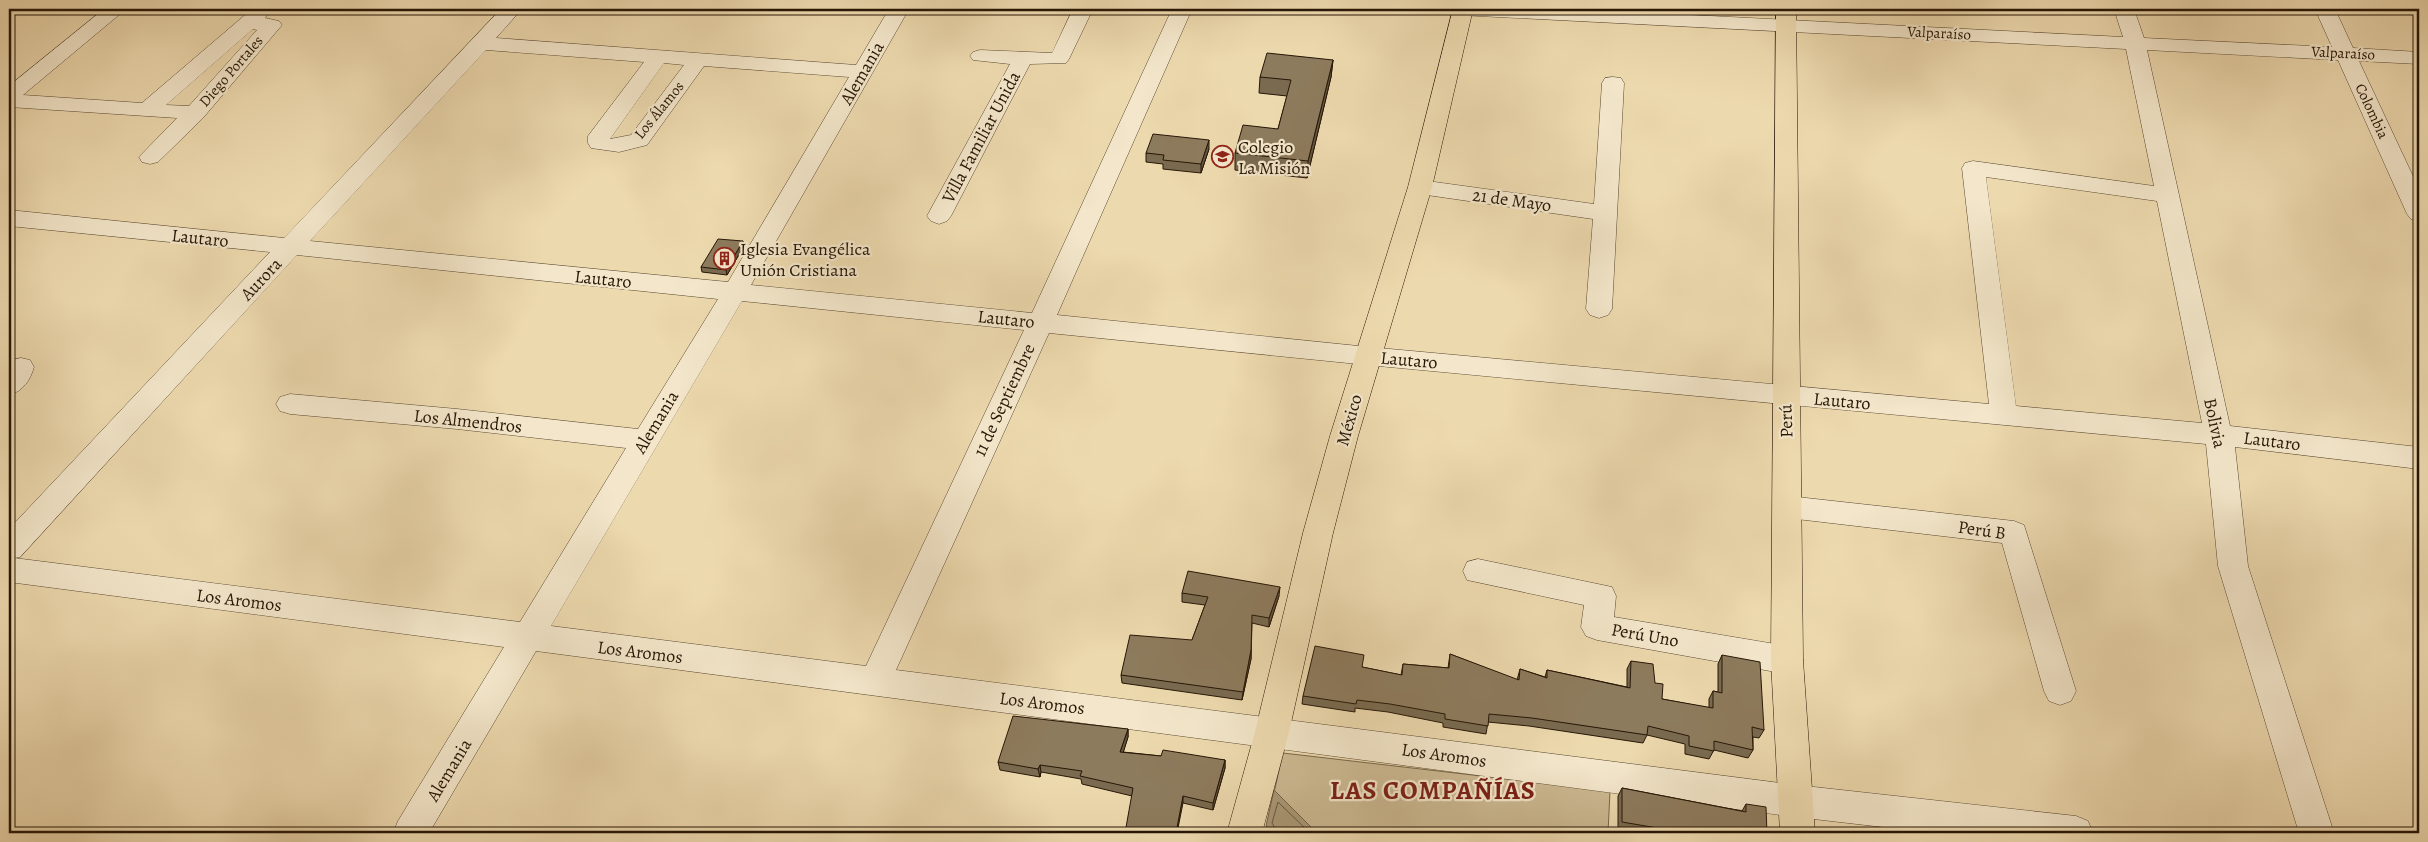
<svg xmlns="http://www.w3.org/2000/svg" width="2428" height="842" font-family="Alegreya,serif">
<rect width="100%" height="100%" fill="#edd9ae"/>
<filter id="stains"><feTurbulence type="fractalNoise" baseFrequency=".004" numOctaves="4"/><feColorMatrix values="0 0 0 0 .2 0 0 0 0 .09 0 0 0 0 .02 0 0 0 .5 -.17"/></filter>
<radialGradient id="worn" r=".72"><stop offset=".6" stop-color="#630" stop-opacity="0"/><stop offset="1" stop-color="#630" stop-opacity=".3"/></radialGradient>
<!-- green -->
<path fill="#cbb891" stroke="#78674c" d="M1283,753l327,38 -2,42h-343z"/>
<!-- water -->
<path fill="#a99775" stroke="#756349" d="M1274,790l43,43h-42l-9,-7z"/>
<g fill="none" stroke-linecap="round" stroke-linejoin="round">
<!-- shore -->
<path stroke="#68563e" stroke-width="1" d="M1278,833l-6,-10 6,-21 32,31"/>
<defs>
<path id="minor" d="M104,9h22l-103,86 119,8 110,-94h20l-7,9 14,3 3,4 -79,93 -45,44 -8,2 -8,-2 -3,-5 38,-39 -168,-11v-21zM253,29l4,1 -68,76 -23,-1z
M501,9h21l-26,29 360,27 33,-56h20l-158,276 281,28 140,-304h20l-135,306 311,32 621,57 -27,-236 3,-5 8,-2 181,25 -28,-137 -667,-34 -7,-2 -3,-4h123l551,28 -9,-28h20l10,29 188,9 -17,-38h20l18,39 66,4v12l-60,-3 60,128v33l-8,-3 -4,-5 -69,-154 -191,-10 83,376 189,21v22l-184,-22 13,119 86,267h-35l-81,-267 -12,-122 -838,-79 -319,-32 -153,337 900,115 280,31 12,5 5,12h-158l-139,-16 -1260,-166 -107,182h-36l5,-12 106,-174 -495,-65v-53l261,-277 -261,-26v-16l275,28zM486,50l158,12 -56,74v7l3,5 28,4 28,-7 57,-79 145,11 -121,205 -418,-41zM664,63l20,2 -53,70 -21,4zM1986,177l171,24 45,222 -186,-17zM297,255l421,44 -80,130 -181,-20 -167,-15 -10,3 -4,7 4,7 10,3 167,15 169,19 -106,174 -506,-64 6,-1zM742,301l282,29 -158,336 -315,-40z
M1073,9h20l-24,50 -3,4 -36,1 -79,152 -4,5 -8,3 -8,-3 -4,-5 83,-152 -37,-4 -3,-4 3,-4 7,-2 72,3z
M1613,77l8,1 3,5 -12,226 -4,6 -9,3 -9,-3 -4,-6 7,-90 -173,-25 -8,-2 -4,-5 4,-5 8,-2 174,24 8,-121 3,-5z
M21,358l9,2 4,7c-4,14 -11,24 -25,28v-30l3,-5z
M1788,496l226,25 10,4 52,166 -5,10 -11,4 -11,-4 -5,-10 -42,-148 -214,-25 -10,-3 -5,-8 5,-8z
M1478,559l134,28 4,9 -2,21 173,29 11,4 5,10 -5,10 -11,4 -190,-34 -11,-4 -5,-9 3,-22 -117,-25 -4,-9 4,-9z"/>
<path id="major" d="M1453,9h20l-41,178 -74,249 -25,97 -44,199 -27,101h-35l28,-101 48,-199 27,-97 78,-249z
M1776,9h20l7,651 12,173h-35l-9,-173z"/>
</defs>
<!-- minor casing -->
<use href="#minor" stroke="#584730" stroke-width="1"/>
<!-- major casing -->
<use href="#major" stroke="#261606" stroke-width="1"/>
<!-- minor -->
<use href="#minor" fill="#f3e6ca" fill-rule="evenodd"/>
<!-- major -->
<use href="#major" fill="#edd9ae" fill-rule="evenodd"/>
</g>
<!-- wall -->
<path fill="#796a50" stroke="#261606" d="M1333,60l-2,17 -24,101 -72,-8v-17l43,-24 9,-33 -28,-3 1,-16z
M1209,149l-8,24 -38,-4v-5l-17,-2v-9z
M743,241l1,5 -17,29 -25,-3 -1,-5z
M1182,593l97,3 -10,31 -17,-4 -1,36 -9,41 -120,-17 -1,-8 71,-35 13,-35 -23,-3z
M1450,654l67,26 3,-11 25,8 2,-7 80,17v-18l4,-8 24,22 7,16 47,9v-9l4,-8 5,1v-28l4,-9 42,75 -5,8 -6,-1v13l-5,8 -34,-8 -5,9 -24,-5v-10l-38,-9 -4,8 -114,-17 -41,-4 -2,12 -43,-7v-4l-55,-11 -33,-4v4l-53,-8 1,-8 59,-29 39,8 2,-11 45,4z
M1128,729v8l-5,15 38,4 64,4v8l-12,42 -30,-7 -51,-7 -50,-12 -1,-5 -40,-7 -1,5 -40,-7 -2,-8z
M1622,788l120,23 4,-7 21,29h-126l-23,-4v-33z"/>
<!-- shaded-wall -->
<path fill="#635641" stroke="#261606" d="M1333,60l-2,17 -24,101 1,-17z
M1209,140v9l-8,24v-9z
M743,241l1,5 -17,29 -1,-5z
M1280,587l-1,9 -10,31v-9z
M1251,650v9l-9,41 1,-8z
M1128,729v8l-7,23 -1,-8z
M1225,760v8l-12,42v-7z
M1040,765l1,7 -1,5 -2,-8z
M1183,796v7l-6,30h-1z"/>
<!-- building -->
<path fill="#8d7b5d" stroke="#261606" d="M1267,53l66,7 -25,101 -73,-8 8,-28 35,4 13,-49 -31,-3z
M1153,134l56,6 -8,24 -38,-4 1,-5 -18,-2z
M718,239l25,2 -17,29 -25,-3z
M1188,571l92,16 -11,31 -17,-3 -1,35 -8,42 -122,-17 9,-40 62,5 16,-43 -26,-4z
M1315,646l49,9 -2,12 40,8 1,-11 46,4 1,-14 69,26 1,-11 27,9v-8l83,18 1,-27 22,3 2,19 8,1 -1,15 51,9v-17l9,2v-38l38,7 4,68 -12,-3 1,23 -39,-9v10l-25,-5v-10l-41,-10 -1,9 -115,-17 -43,-4 -1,12 -43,-7v-5l-55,-10 -33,-4 -1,4 -53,-8z
M1013,716l115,13 -8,23 41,4 2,-6 62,10 -12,43 -30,-7 -7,37h-51l8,-45 -53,-12 2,-5 -42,-6 -2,4 -40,-7z
M1622,788l124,24v-8l20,3 1,26h-86v-1l-59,-10z"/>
<!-- icons -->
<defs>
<symbol id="school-ring" viewBox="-11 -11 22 22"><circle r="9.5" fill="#f3e6ca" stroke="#8f2418" stroke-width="1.5"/><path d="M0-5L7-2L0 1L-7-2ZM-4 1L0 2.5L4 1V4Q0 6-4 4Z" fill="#8f2418"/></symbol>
<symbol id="building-ring" viewBox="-11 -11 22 22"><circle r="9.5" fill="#f3e6ca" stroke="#8f2418" stroke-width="1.5"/><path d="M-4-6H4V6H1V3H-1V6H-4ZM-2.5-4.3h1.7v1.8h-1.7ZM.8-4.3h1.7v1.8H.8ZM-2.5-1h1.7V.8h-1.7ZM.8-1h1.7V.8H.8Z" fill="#8f2418"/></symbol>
</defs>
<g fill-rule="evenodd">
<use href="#school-ring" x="1210" y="144" width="25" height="25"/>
<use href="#building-ring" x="712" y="246" width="25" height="25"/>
</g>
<g text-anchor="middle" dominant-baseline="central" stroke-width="4.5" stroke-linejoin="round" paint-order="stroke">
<!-- far-street labels -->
<g font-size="15" fill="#261606" stroke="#f3e6ca">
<text transform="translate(1939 33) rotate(3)">Valparaíso</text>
<text transform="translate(2343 53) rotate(3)">Valparaíso</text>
<text transform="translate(231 71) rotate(-49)">Diego Portales</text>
<text transform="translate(659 110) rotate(-51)">Los Álamos</text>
<text transform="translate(2372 111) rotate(65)">Colombia</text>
</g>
<!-- street labels -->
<g font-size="18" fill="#261606" stroke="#f3e6ca">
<text transform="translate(862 73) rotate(-60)">Alemania</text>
<text transform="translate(981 137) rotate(-62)">Villa Familiar Unida</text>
<text transform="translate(1512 200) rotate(8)">21 de Mayo</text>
<text transform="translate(200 238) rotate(6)">Lautaro</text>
<text transform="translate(261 279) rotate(-47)">Aurora</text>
<text transform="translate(603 279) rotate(6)">Lautaro</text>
<text transform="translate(1006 319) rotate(6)">Lautaro</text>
<text transform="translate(1409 360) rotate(5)">Lautaro</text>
<text transform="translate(1004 400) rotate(-65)">11 de Septiembre</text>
<text transform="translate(1842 401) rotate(5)">Lautaro</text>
<text transform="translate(1349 420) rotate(-74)">México</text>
<text transform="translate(468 421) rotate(6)">Los Almendros</text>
<text transform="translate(1786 421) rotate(-92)">Perú</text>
<text transform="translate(656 422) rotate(-59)">Alemania</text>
<text transform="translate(2215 423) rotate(78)">Bolivia</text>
<text transform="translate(2272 441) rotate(7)">Lautaro</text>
<text transform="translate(1982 530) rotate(8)">Perú B</text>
<text transform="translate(239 600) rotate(7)">Los Aromos</text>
<text transform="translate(1645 635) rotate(10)">Perú Uno</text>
<text transform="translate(640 652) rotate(7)">Los Aromos</text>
<text transform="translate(1042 703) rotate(7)">Los Aromos</text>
<text transform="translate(1444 755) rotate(8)">Los Aromos</text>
<text transform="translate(449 770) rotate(-59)">Alemania</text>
</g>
<!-- poi labels -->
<g font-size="18" fill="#261606" stroke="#f3e6ca" text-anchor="start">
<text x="1238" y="147">Colegio<tspan x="1238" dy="21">La Misión</tspan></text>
<text x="740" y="249">Iglesia Evangélica<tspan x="740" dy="21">Unión Cristiana</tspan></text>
</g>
<!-- near-district labels -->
<g font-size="26" font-weight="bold" letter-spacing="1" fill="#7a1f14" stroke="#f3e6ca">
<text x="1433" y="790">LAS COMPAÑÍAS</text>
</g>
</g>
<!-- margin -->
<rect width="2428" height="842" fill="none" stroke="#edd9ae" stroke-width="30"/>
<rect x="10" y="10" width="2408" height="822" fill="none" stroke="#261606" stroke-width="2.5"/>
<rect x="15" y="15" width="2398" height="812" fill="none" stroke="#261606"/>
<rect width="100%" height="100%" filter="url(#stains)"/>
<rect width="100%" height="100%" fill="url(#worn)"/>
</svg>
